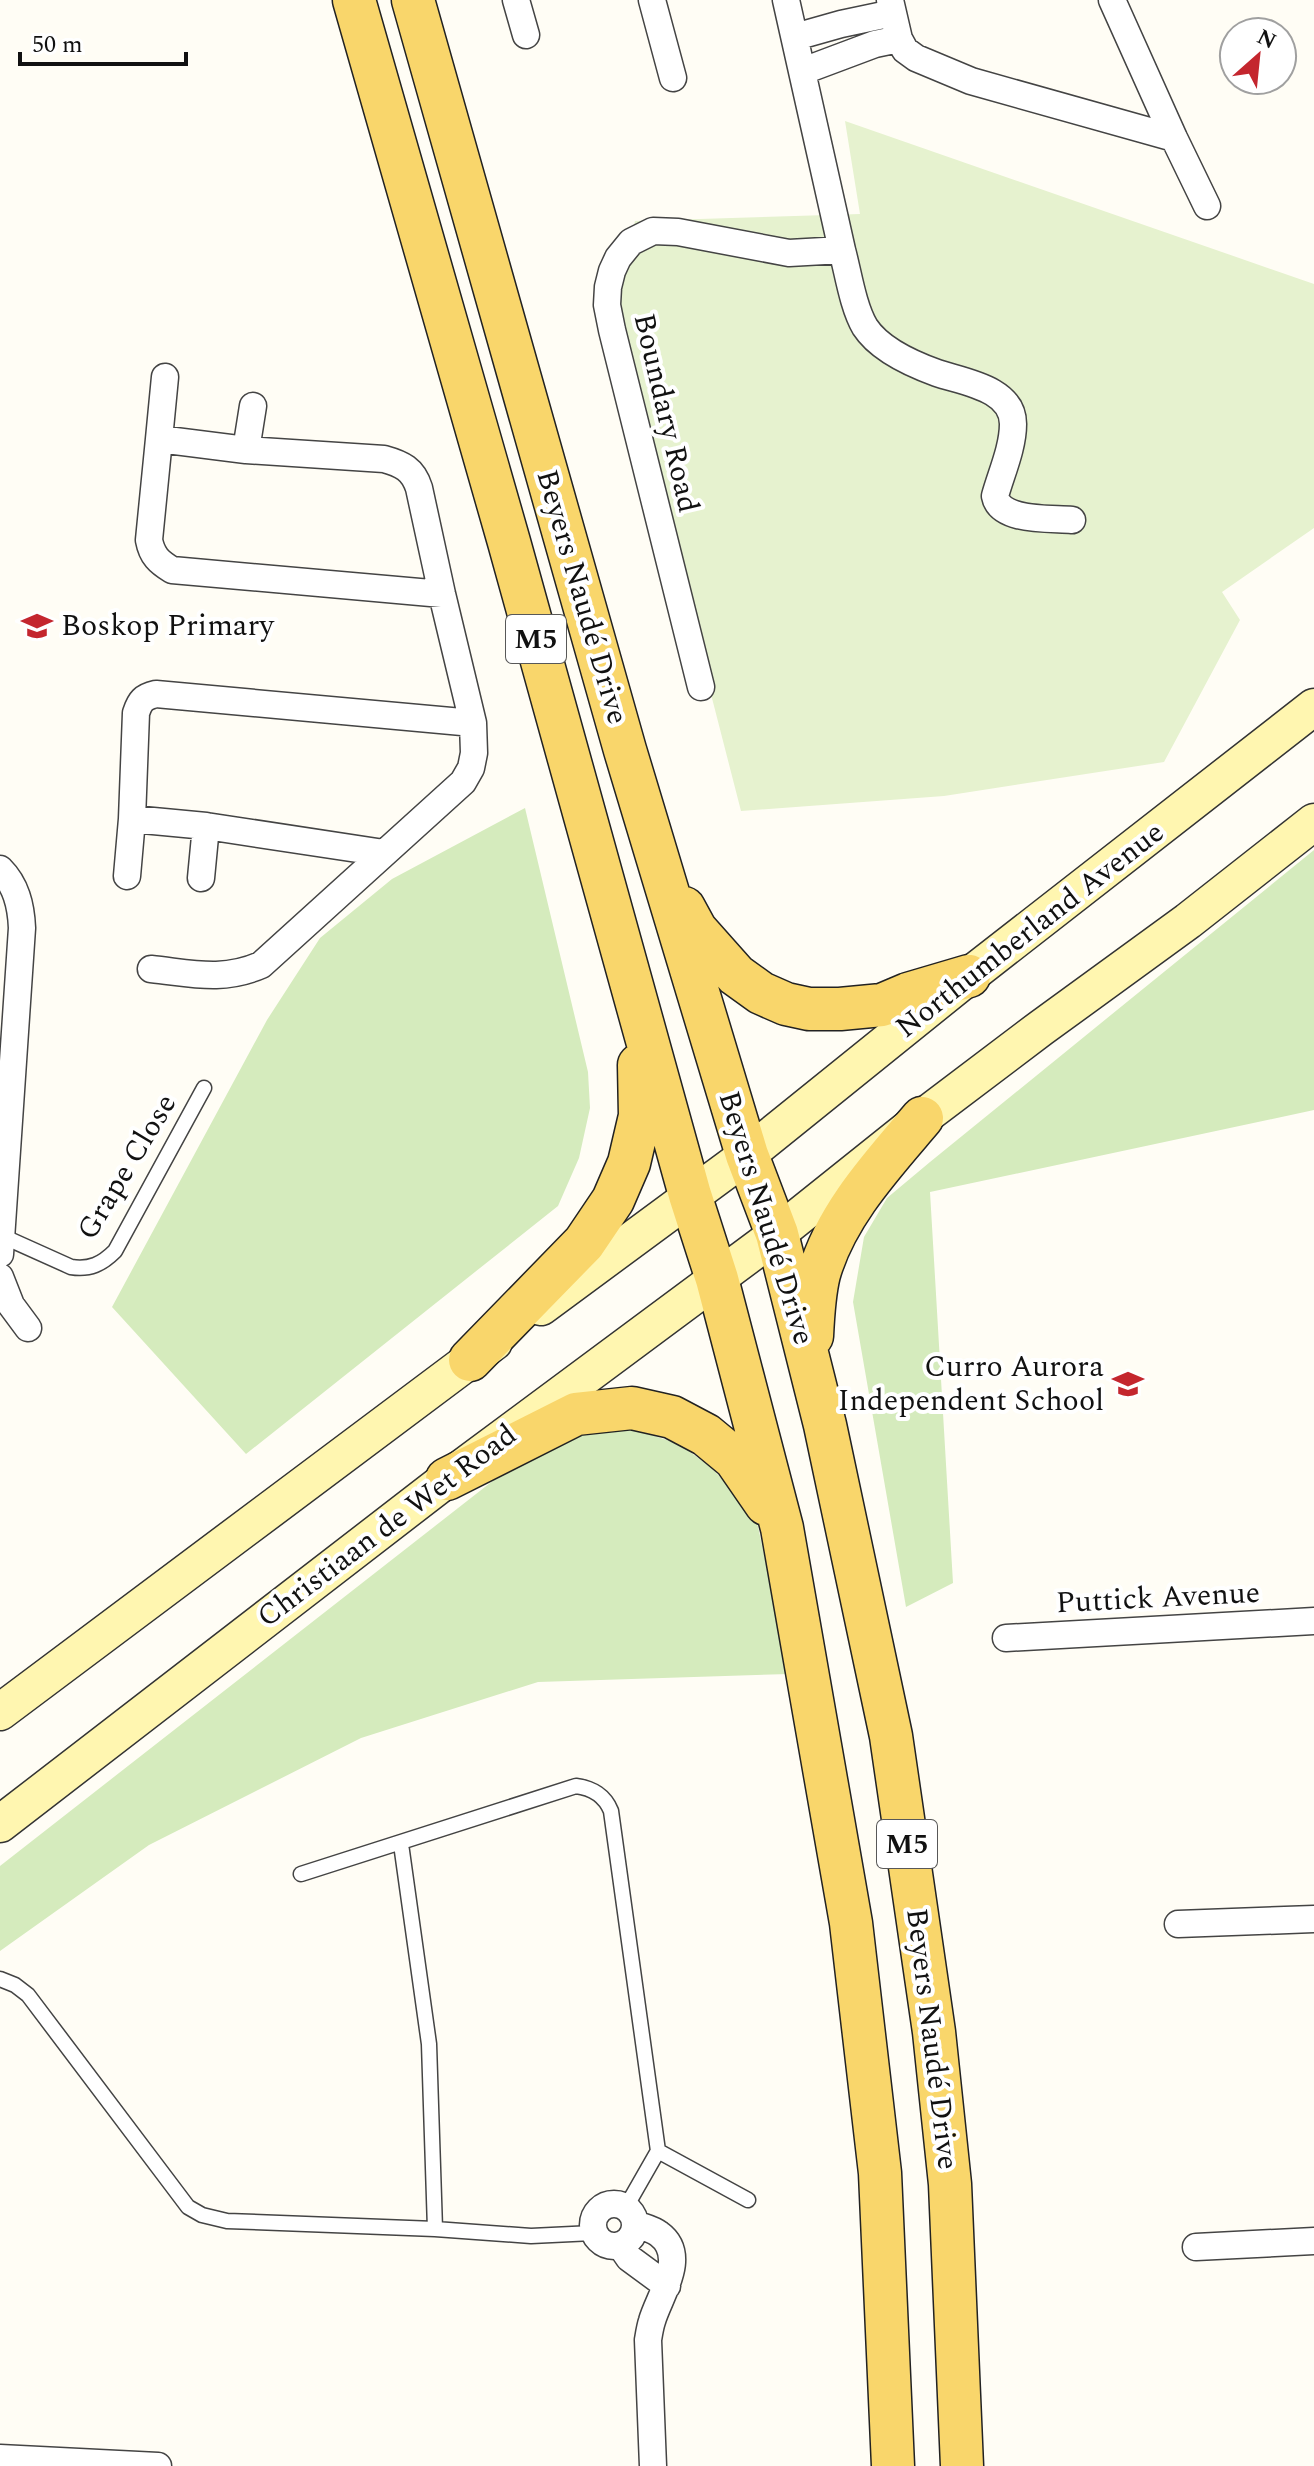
<svg xmlns="http://www.w3.org/2000/svg" width="1314" height="2466" font-family="Spectral,serif">
<rect width="100%" height="100%" fill="#fffdf5"/>
<!-- green -->
<path fill="#d5ebbd" d="M525,808l63,264 2,36 -11,50 -21,48 -312,248 -134,-147 155,-287 53,-82 72,-59z
M1314,850v260l-384,82 23,391 -47,24 -53,-305 11,-65 23,-39 43,-36z
M603,1425l39,7 37,12 33,24 44,49 33,157 -251,8 -177,56 -212,107 -149,106v-85l508,-397z"/>
<!-- pitch -->
<path fill="#e6f2cf" d="M845,121l469,163v244l-92,64 18,28 -76,142 -220,34 -203,15 -129,-502 23,-88 225,-7z"/>
<g fill="none" stroke-linecap="round" stroke-linejoin="round">
<defs>
<path id="service" d="M2,1236l69,31c19,3 31,-3 44,-16l89,-163
M401,1844l28,200 6,185
M301,1874l275,-88c16,2 29,10 35,25l47,340 -32,56
M0,1979l15,6 13,10 160,212 14,8 25,6 208,8 96,7 62,-3
M658,2151l90,49"/>
<path id="minor" d="M516,0l10,35
M652,0l21,78
M890,0l9,39 6,11 11,8 55,23 203,57
M1112,0l62,138 33,68
M795,37l46,-13 52,-11
M803,71l72,-27 24,-5
M842,250c6,22 11,57 23,77 15,23 47,37 72,46 26,9 76,15 76,51 0,24 -12,50 -18,72 5,26 55,22 77,24
M159,439l6,-62
M246,450l7,-44
M701,687l-89,-357 -5,-25 1,-18 4,-16 6,-13 13,-16 22,-11 25,1 111,21 53,-3 -56,-250
M132,819l74,7 178,27
M0,869c16,16 21,36 22,59l-22,326
M127,876l5,-57 4,-106c4,-12 7,-16 20,-19l317,29
M201,878l5,-52
M151,969c40,4 71,13 110,-4l202,-183 8,-14 3,-15 -1,-30 -31,-129 -23,-106c-6,-19 -17,-24 -35,-29l-138,-9 -87,-11 -10,101c3,16 10,22 23,30l270,24
M0,1277l11,28 17,23
M1006,1638l308,-17
M1178,1924l136,-5
M593 2225a21 21 0 1 1 42 0a21 21 0 1 1-42 0Z
M635,2224c8,3 18,5 24,10 30,22 0,62 -7,87 -2,6 -3,13 -4,19l5,126
M620,2245l9,13 38,28
M1196,2247l118,-6
M0,2458l158,8"/>
<path id="secondary" d="M541,1307l206,-152 222,-179 345,-269
M0,1712l494,-370
M0,1824l447,-345 330,-245 145,-116 119,-90 147,-107 126,-99"/>
<path id="primary" d="M354,0l155,542 181,653 27,84 65,249 69,395 29,250 13,293
M413,0l212,750 122,405 30,79 48,191 66,311 43,296 16,152 12,282
M684,908l12,22 40,45 25,18 25,11 23,5h31l42,-4 26,-11 61,-18
M812,1336c1,-21 2,-42 7,-62 17,-60 64,-110 103,-156
M470,1360l114,-117 29,-43 16,-37 11,-47 -1,-51
M447,1479l129,-65 56,-6 40,9 34,18 29,24 31,45"/>
</defs>
<!-- service casing -->
<use href="#service" stroke="#444" stroke-width="17"/>
<!-- minor casing -->
<use href="#minor" stroke="#444" stroke-width="29"/>
<!-- secondary casing -->
<use href="#secondary" stroke="#333" stroke-width="39"/>
<!-- primary casing -->
<use href="#primary" stroke="#222" stroke-width="45"/>
<!-- service -->
<use href="#service" stroke="#fff" stroke-width="14"/>
<!-- minor -->
<use href="#minor" stroke="#fff" stroke-width="26"/>
<!-- secondary -->
<use href="#secondary" stroke="#fff6b0" stroke-width="36"/>
<!-- primary -->
<use href="#primary" stroke="#f9d66b" stroke-width="42"/>
</g>
<!-- icons -->
<defs>
<symbol id="school-bare" viewBox="-9 -9 18 18"><path d="M0-5L7-2L0 1L-7-2ZM-4 1L0 2.5L4 1V4Q0 6-4 4Z" fill="#c4262e" stroke="#fff" stroke-width="2.5" paint-order="stroke"/></symbol>
</defs>
<g fill-rule="evenodd">
<use href="#school-bare" x="15" y="604" width="44" height="44"/>
<use href="#school-bare" x="1106" y="1362" width="44" height="44"/>
</g>
<g text-anchor="middle" dominant-baseline="central" stroke-width="8" stroke-linejoin="round" paint-order="stroke">
<!-- shield labels -->
<g fill="#fff" stroke="#585858" stroke-width="2">
<rect x="506" y="615" width="60" height="48" rx="6"/>
<rect x="877" y="1820" width="60" height="48" rx="6"/>
</g>
<g font-size="28" font-weight="bold" fill="#111">
<text x="536" y="639">M5</text>
<text x="907" y="1844">M5</text>
</g>
<!-- street labels -->
<g font-size="30" fill="#111" stroke="#fff">
<text transform="translate(666 413) rotate(77)">Boundary Road</text>
<text transform="translate(582 597) rotate(74)">Beyers Naudé Drive</text>
<text transform="translate(1030 930) rotate(-38)">Northumberland Avenue</text>
<text transform="translate(127 1167) rotate(-59)">Grape Close</text>
<text transform="translate(766 1218) rotate(73)">Beyers Naudé Drive</text>
<text transform="translate(387 1526) rotate(-37)">Christiaan de Wet Road</text>
<text transform="translate(1158 1598) rotate(-3)">Puttick Avenue</text>
<text transform="translate(932 2039) rotate(83)">Beyers Naudé Drive</text>
</g>
<!-- poi labels -->
<g font-size="30" fill="#111" stroke="#fff" text-anchor="start">
<text x="61" y="626">Boskop Primary</text>
<text x="1104" y="1367" text-anchor="end">Curro Aurora<tspan x="1104" dy="34">Independent School</tspan></text>
</g>
</g>
<!-- north arrow -->
<g transform="translate(1258 56) rotate(27)"><circle r="38" fill="#ffffff" stroke="#a0a0a0" stroke-width="2"/>
<path d="M0-6L14 30L0 20L-14 30Z" fill="#c4262e"/>
<text y="-12" font-size="22" font-weight="bold" text-anchor="middle" fill="#111111">N</text>
</g>
<!-- scale -->
<path d="M20 52v12h166v-12" fill="none" stroke="#111111" stroke-width="4"/>
<text x="32" y="52" font-size="24" fill="#111111" stroke="#ffffff" stroke-width="6" paint-order="stroke">50 m</text>
</svg>
